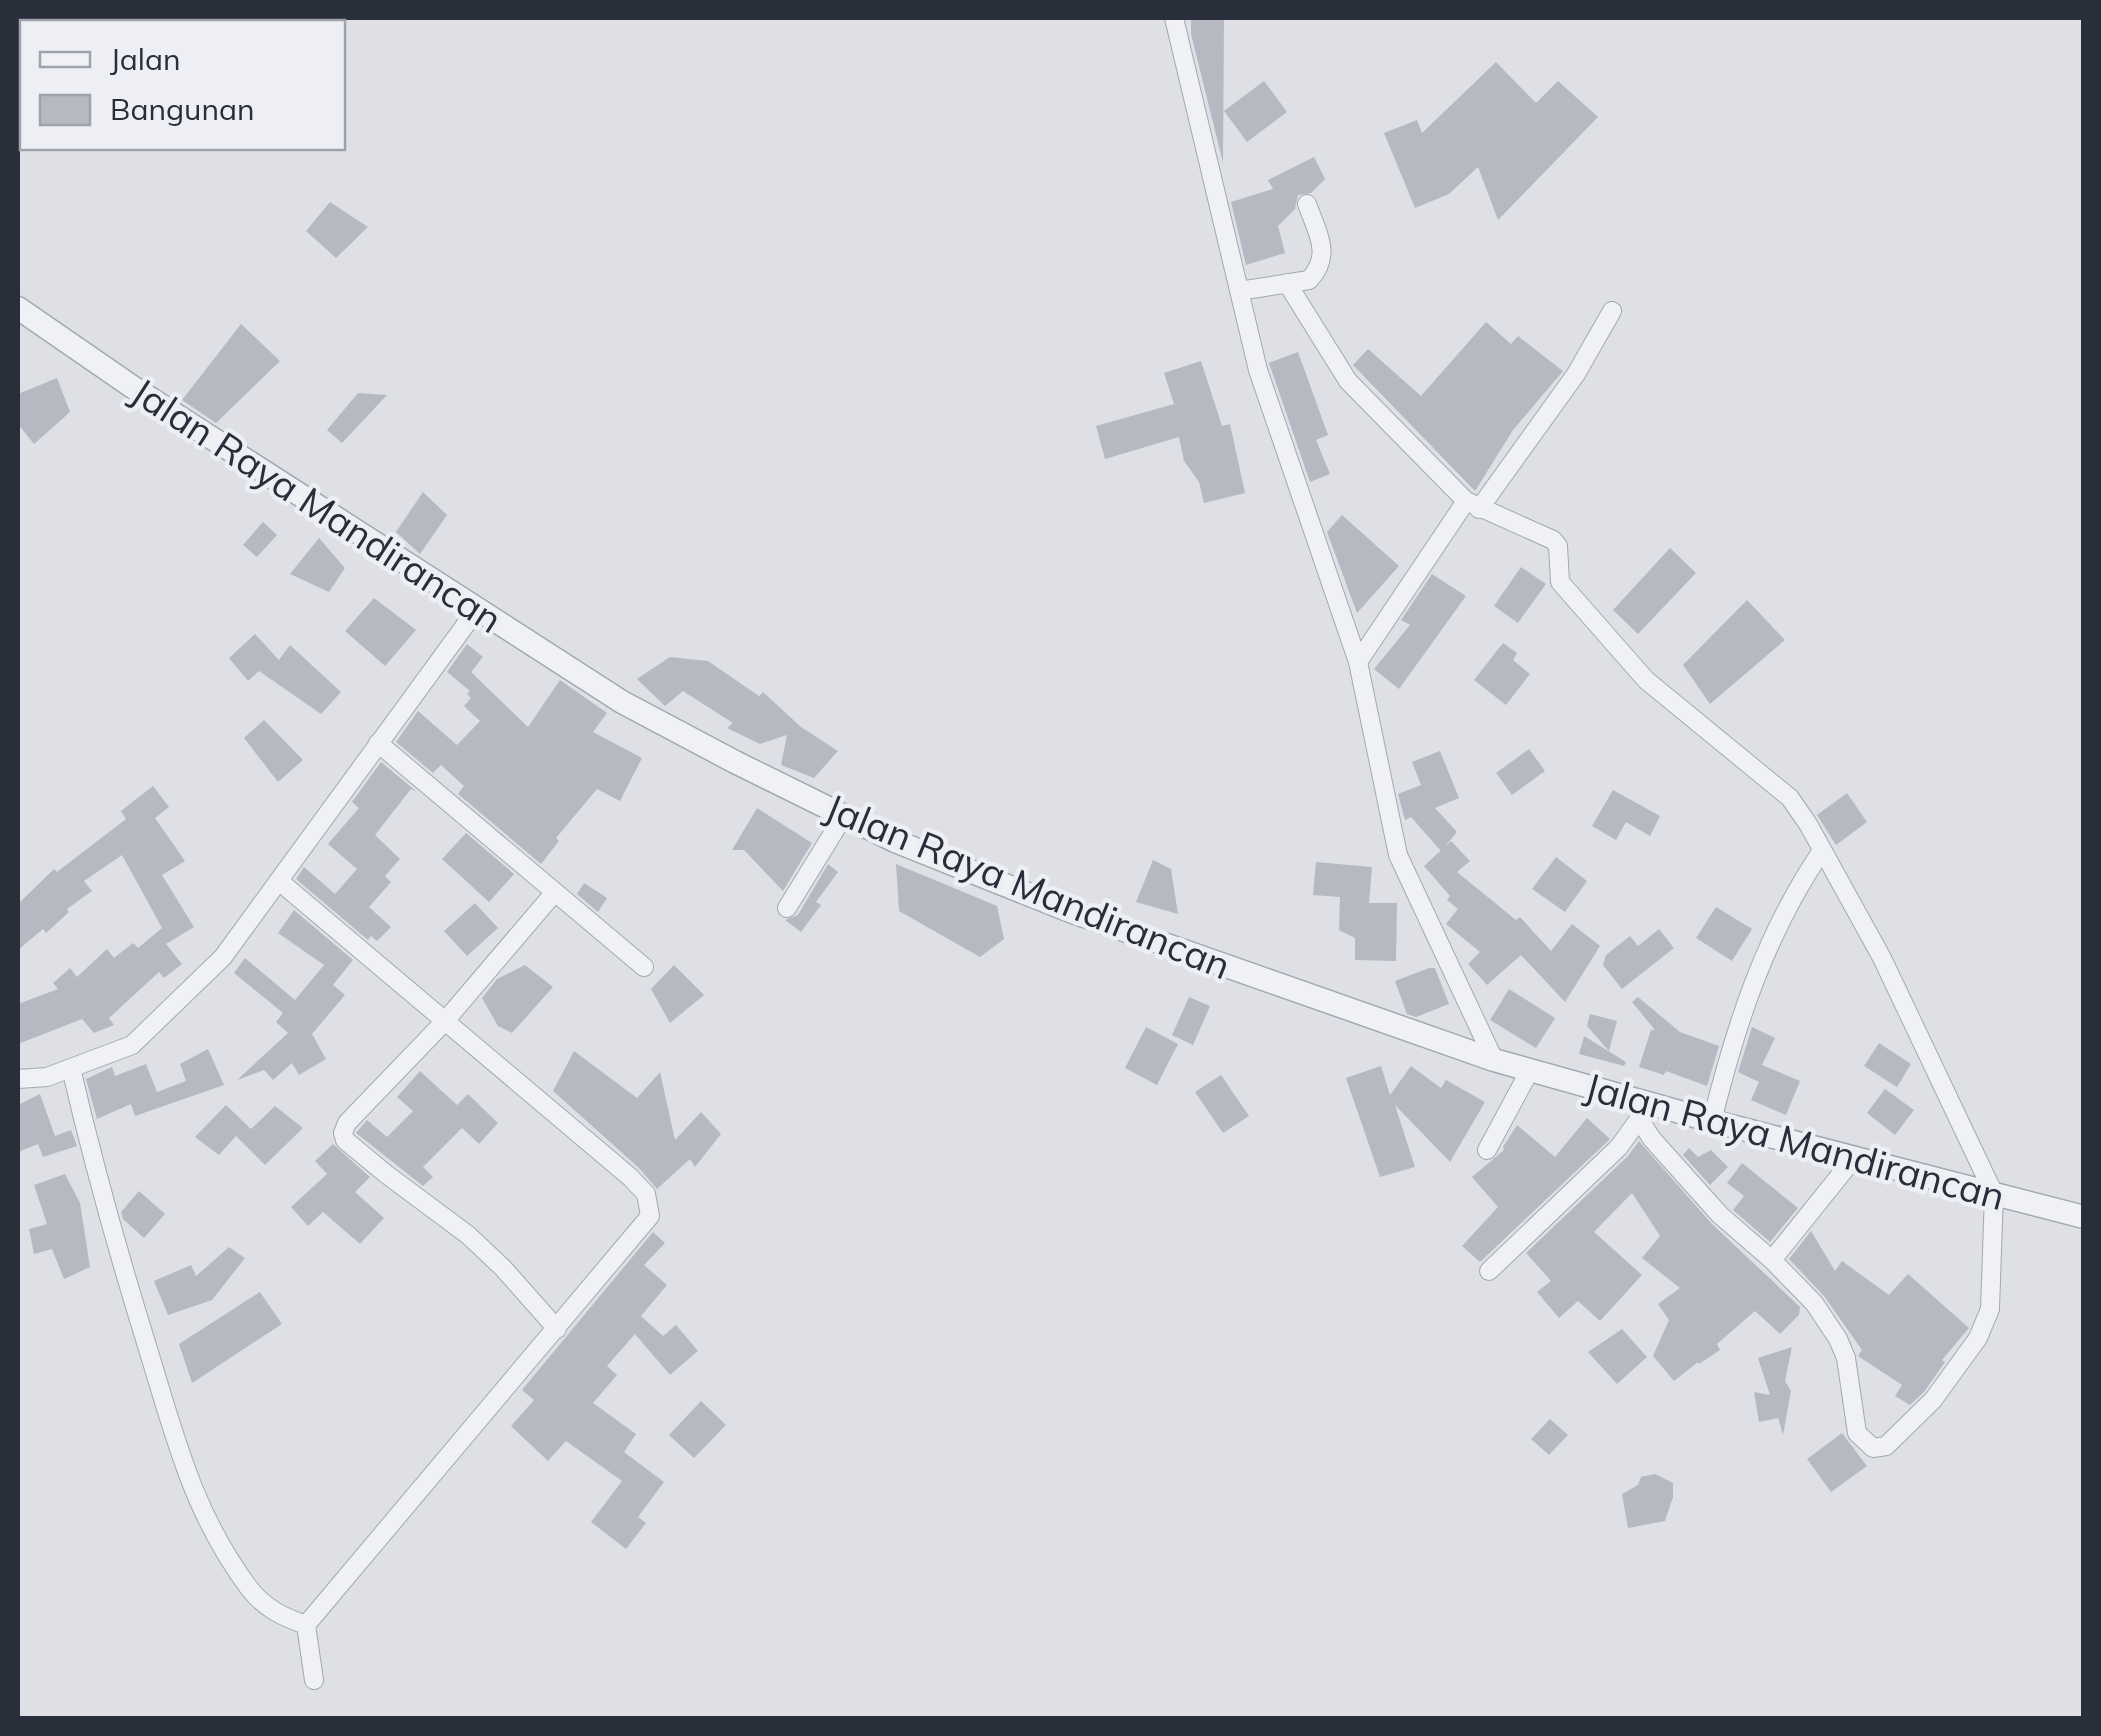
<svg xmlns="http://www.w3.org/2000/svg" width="2101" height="1736" font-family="Mulish,sans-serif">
<rect width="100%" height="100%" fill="#dee0e6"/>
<!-- building -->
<path fill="#b6b9c2" d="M1191,18h33l-1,145 -32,-129z
M1496,62l40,41 22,-22 40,36 -100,103 -20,-53 -29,27 -34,14 -31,-75 33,-13 5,13z
M1264,81l23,31 -40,30 -23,-31z
M1314,157l11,22 -14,14 -13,2 -3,14 -17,17 7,27 -39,12 -15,-63 42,-13 -5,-9z
M330,202l38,25 -32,31 -30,-27z
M1486,322l25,22 7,-8 45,35 -50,59 -38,61 -122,-126 15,-16 53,47z
M241,324l39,37 -64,62 -34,-23z
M1298,352l30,83 -12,5 14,34 -20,8 -41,-119z
M1201,361l21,65 8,-2 15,69 -41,10 -5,-21 -15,-21 -5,-24 -74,22 -9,-33 78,-22 -10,-31z
M57,378l13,34 -36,32 -16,-20v-30z
M358,393l29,2 -45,48 -15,-13z
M423,492l24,23 -27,39 -24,-22z
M1342,515l57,51 -42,47 -30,-81z
M263,522l14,13 -20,22 -14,-12z
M319,538l26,30 -16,24 -39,-18z
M1670,548l26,25 -58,61 -25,-24z
M1521,567l25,17 -28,39 -24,-17z
M1432,574l34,22 -67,93 -25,-20 36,-44 -9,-5z
M374,598l42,32 -31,36 -40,-35z
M1747,600l38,40 -75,64 -27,-39z
M255,634l24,26 11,-15 51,47 -20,22 -62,-43 -11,10 -19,-23z
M1503,643l14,10 -4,7 17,14 -24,31 -32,-25z
M467,644l16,13 -12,15 57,55 32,-47 47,33 -14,19 49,26 -22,43 -23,-12 -41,49 3,3 -18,23 -83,-70 6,-8 -23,-21 -8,8 -37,-31 22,-31 39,34 23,-24 -16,-15 7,-8 -4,-4 3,-3 -23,-19z
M670,657l38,4 51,35 4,-4 38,35 37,24 -24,27 -33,-13 6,-30 -27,9 -33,-16 6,-5 -50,-32 -18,15 -28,-27z
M264,720l39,40 -25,22 -34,-44z
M1529,749l16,22 -33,24 -16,-22z
M1440,751l19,47 -24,10 22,24 -16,19 -30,-34 -6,3 -7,-26 23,-9 -9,-23z
M381,762l36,30 -6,-3 -36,46 25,24 -15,17 6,6 -22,25 22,20 -14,14 -6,-5 -3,4 -72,-61 8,-12 31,27 22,-25 -29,-25 31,-36 -7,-6z
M153,786l16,21 -14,11 30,43 -23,14 32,52 -28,17 16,20 -18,14 -5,-6 -50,46 5,7 -20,8 -12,-14 -64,25v-40l40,-15 -5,-6 17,-15 7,9 30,-28 7,9 19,-15 5,5 24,-20 -40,-73 -38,26 8,10 -25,18 2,3 -23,21 -3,-4 -25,21v-46l36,-35 3,3 69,-53 -5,-8z
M1613,790l47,26 -10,20 -24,-14 -10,18 -24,-14z
M1847,793l20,29 -31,23 -19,-30z
M757,808l55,35 -29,48 -39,-41h-12z
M466,833l48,41 -25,28 -47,-43z
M1451,841l19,20 -13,11 59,48 4,-3 31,34 21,-27 28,22 -35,56 -44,-47 -34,30 -19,-21 12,-12 -34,-28 12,-15 -11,-9 3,-4 -26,-30z
M1556,857l31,24 -22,31 -33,-23z
M1153,860l18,9 7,45 -42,-12z
M1316,862l56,5 -3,36h28l-1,58 -41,-1v-22l-16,-8 1,-33 -27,-2z
M828,864l10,8 -22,30 5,3 -20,27 -16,-12 13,-5z
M896,864l101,42 7,33 -24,18 -81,-46z
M584,883l23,15 -9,14 -21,-18z
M475,903l23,25 -31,28 -23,-25z
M1716,907l36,22 -20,32 -36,-23z
M294,910l59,50 -20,25 12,10 -33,39 14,25 -27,16 -7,-12 -19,17 -9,-10 -27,10 51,-47 -12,-11 7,-9 -49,-40 11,-15 50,42 29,-35 -46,-32z
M1659,929l15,19 -52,41 -19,-24 3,-10 24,-19 8,10z
M525,965l28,22 -41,46 -14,-7 -16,-28 15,-19z
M674,965l30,30 -34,28 -19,-34z
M1429,968h6l14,36 -33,13 -9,-3 -12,-33z
M1509,989l46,29 -19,30 -46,-28z
M1189,997l21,9 -17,39 -21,-10z
M1638,997l42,35 39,14 -12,40 -41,-15 -2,4 -25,-8 12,-37h4l-23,-28z
M1590,1014l27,7 -8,30 -22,-25z
M1146,1027l32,17 -21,41 -32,-17z
M1752,1027l23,11 -13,27 38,16 -14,34 -35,-15 8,-18 -21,-10z
M1584,1036l42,26 -2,4 -45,-12z
M1879,1043l32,21 -14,23 -33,-21z
M208,1049l16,36 -89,31 -4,-12 -34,15 -11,-40 26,-12 3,9 31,-12 11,28 29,-11 -6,-17z
M574,1051l63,47 23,-26 15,68 26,-28 20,22 -26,33 -5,-8 -33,30 -18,-21 -86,-77z
M1381,1066l9,29 21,-29 30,22 5,-8 39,22 -35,60 -55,-57 20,62 -35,10 -34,-99z
M420,1071l37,34 11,-11 30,29 -19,21 -17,-16 -39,39 10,10 -10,9 -67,-53 11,-13 20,17 26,-26 -16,-14z
M1221,1075l28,41 -26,17 -28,-41z
M1885,1089l29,21 -19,25 -28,-22z
M40,1094l15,42 16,-6 6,16 -34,11 -5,-13 -20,8v-47z
M226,1105l25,24 24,-23 28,22 -38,37 -29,-29 -17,19 -24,-18z
M1587,1118l23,21 -130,123 -18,-16 36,-39 -26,-30 32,-27 -1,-3 14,-22 38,32z
M1639,1141l72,82 89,84 -1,8 -19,19 -25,-23 -38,33 3,6 -21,14 -1,-2 -24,19 -21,-25 16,-36 -11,-16 22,-16 -38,-30 18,-22 -28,-43 -38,39 48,43 -42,46 -22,-20 -19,17 -22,-26 14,-11 -25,-28 102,-97z
M333,1144l37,33 -15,15 29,26 -24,26 -37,-32 -15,14 -17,-19 36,-33 -12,-13z
M1689,1148l9,9 13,-7 17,17 -18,18 -27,-30z
M1742,1163l56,45 -28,34 -37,-32 11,-14 -17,-13z
M65,1174l15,29 10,64 -26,12 -12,-30 -18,5 -5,-25 18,-5 -13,-39z
M139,1191l26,23 -21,24 -21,-19 -2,-7z
M1811,1231l24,40 7,-10 47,34 19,-21 61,54 -27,32 3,2 -21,30 -14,13 -15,-9 7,-11 -44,-29 4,-6 -38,-54 -35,-37z
M653,1232l12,11 -21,22 23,20 -26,31 22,20 13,-11 22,26 -28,24 -35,-41 -28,32 10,9 -24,28 43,31 -12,18 40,30 -26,35 8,6 -20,26 -35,-27 31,-41 -56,-40 -18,20 -37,-35 23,-26 -12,-10z
M229,1247l16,11 -33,42 -44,15 -14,-34 37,-16 5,11z
M260,1292l22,32 -90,59 -13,-39z
M1622,1329l25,28 -30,27 -29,-32z
M1792,1347l-7,34 6,10 -8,44 -5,-17 -19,4 -5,-30 16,3 -12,-37z
M701,1401l25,24 -32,33 -25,-23z
M1550,1419l18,16 -19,20 -18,-16z
M1842,1433l25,33 -36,26 -24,-33z
M1655,1474l18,9v14l-8,24 -37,7 -6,-34 16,-9 3,-8z"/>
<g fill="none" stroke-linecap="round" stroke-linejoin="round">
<defs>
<path id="minor" d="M1174,18l84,352 100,292 40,193 96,205
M1287,283l61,98 118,120 87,39 5,6 2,36 86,98 144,118 18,26 74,134 112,236 -4,115 -12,29 -45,62 -47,46 -13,2 -16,-15 -11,-75 -8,-19 -24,-36 -42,-43 -52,-45 -68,-76 -13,-20v-18
M1239,291l70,-11c24,-25 8,-48 -2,-76
M1479,509l97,-135 36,-63
M1358,662l108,-161
M378,743l266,224
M279,881l351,296 16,17 4,22 -344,409
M555,892l-110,129 -98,102 -4,10 2,7 41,34 82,61 35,33 54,61
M787,908l56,-91
M71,1068c22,95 48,188 77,281 27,88 45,164 101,239 15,20 34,29 57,37l8,55
M18,1079l29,-2 85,-32 91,-88 254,-348
M1712,1121c24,-97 53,-186 109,-269
M1487,1150l43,-80
M1772,1260l82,-102
M1489,1271l130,-124 20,-28"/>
<path id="tertiary" d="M18,308l116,80 488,314 113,60 160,79 175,70 424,149 218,61 372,96"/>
</defs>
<!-- minor casing -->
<use href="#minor" stroke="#a4a7af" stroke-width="20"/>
<!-- tertiary casing -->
<use href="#tertiary" stroke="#a4a7af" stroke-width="25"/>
<!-- minor -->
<use href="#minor" stroke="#f0f1f5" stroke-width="18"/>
<!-- tertiary -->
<use href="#tertiary" stroke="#f0f1f5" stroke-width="22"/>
</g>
<g text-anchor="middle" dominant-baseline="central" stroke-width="9" stroke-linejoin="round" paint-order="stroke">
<!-- street labels -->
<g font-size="38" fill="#292e3b" stroke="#edeff4">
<text transform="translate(317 505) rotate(33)">Jalan Raya Mandirancan</text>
<text transform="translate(1028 886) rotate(22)">Jalan Raya Mandirancan</text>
<text transform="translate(1795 1141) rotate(15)">Jalan Raya Mandirancan</text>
</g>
</g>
<!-- border -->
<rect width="2101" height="1736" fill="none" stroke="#292e3b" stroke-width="40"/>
<!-- legend -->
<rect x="20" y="20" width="325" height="130" fill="#edeff4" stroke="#9fa2aa" stroke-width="2.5"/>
<rect x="40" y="52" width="50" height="15" fill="#f0f1f5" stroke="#9fa2aa" stroke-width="2.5"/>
<text x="110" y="70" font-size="30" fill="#292e3b">Jalan</text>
<rect x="40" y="95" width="50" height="30" fill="#b6b9c2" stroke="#9fa2aa" stroke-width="2.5"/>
<text x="110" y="120" font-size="30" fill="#292e3b">Bangunan</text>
</svg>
